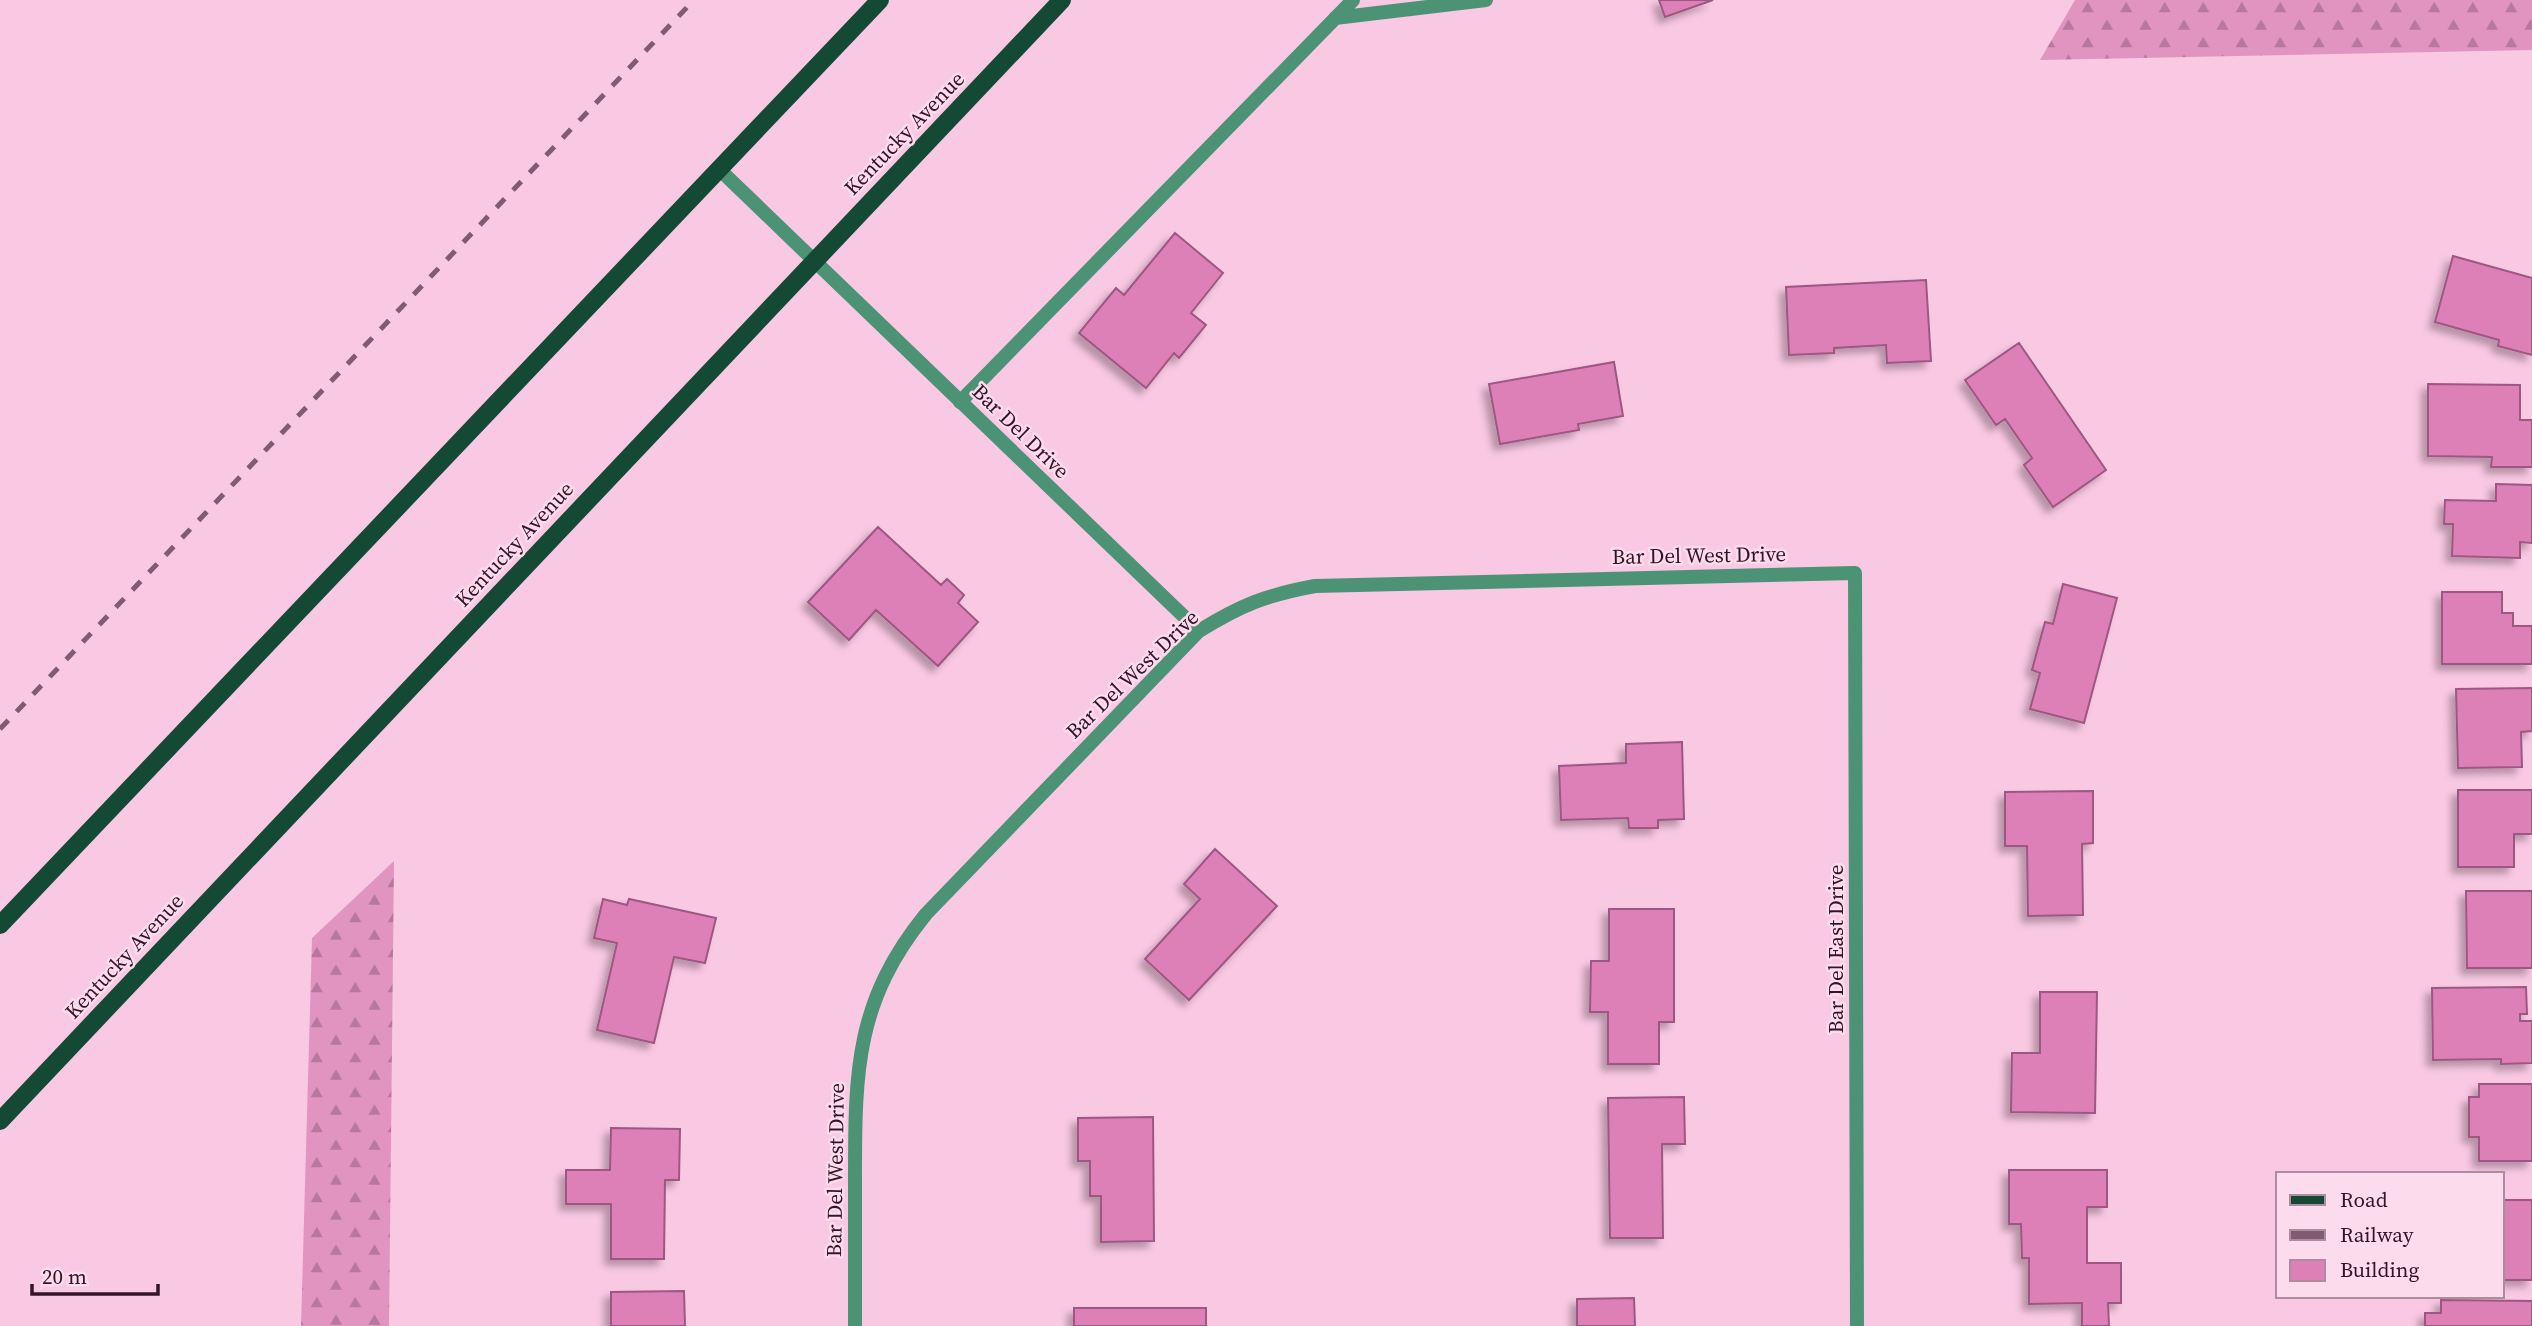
<svg xmlns="http://www.w3.org/2000/svg" width="2532" height="1326" font-family="'Source Serif 4',serif">
<defs>
<pattern id="forest-firs" width="22" height="20" patternUnits="userSpaceOnUse" patternTransform="scale(1.75)"><rect width="22" height="20" fill="#e294c1"/><path d="M5 1l3.5 6h-7zM16 11l3.5 6h-7z" fill="#b8789d"/></pattern>
<filter id="shadow"><feDropShadow dx="-6" dy="6" stdDeviation="3.5" flood-color="#0004"/></filter>
</defs>
<rect width="100%" height="100%" fill="#f9c8e3"/>
<!-- forest -->
<path fill="url(#forest-firs)" d="M2075,0h457v50l-492,10z
M394,861l-5,465h-88l11,-388z"/>
<!-- building -->
<path fill="#dd80b7" stroke="#9e5782" stroke-width="2" filter="url(#shadow)" d="M1659,0h54l-48,17z
M1175,233l48,40 -32,40 15,12 -27,33 -5,-5 -28,35 -67,-55 37,-45 8,7z
M2453,256l79,22v77l-34,-9 1,-6 -64,-18z
M1926,280l5,81 -44,2 -1,-18 -52,3v5l-45,2 -3,-68z
M2019,343l87,127 -53,37 -29,-42 8,-7 -27,-39 -9,6 -31,-45z
M1614,362l9,54 -45,8 1,6 -79,14 -11,-60z
M2428,384l92,1v35h12v47h-41l1,-10 -64,-1z
M2496,484l36,1v58l-12,-1v16l-68,-2 1,-32h-9l1,-24 51,1z
M878,527l63,58 6,-6 17,16 -6,8 20,19 -40,44 -62,-56 -27,30 -41,-38z
M2063,584l54,14 -33,125 -54,-14 10,-36 -8,-3 13,-48 8,2z
M2442,592h60v21h11v13h19v38h-90z
M2532,688v43l-11,1 1,35 -64,1 -2,-79z
M1682,742l2,77 -26,1v8h-29l-1,-10 -67,2 -2,-54 67,-3v-19z
M2458,790h74v44h-18v33h-56z
M2093,791v52l-11,1 1,71 -55,1 -1,-70h-22v-54z
M1215,849l62,57 -88,94 -44,-41 55,-60 -16,-15z
M2466,891h66v77h-65z
M603,899l24,6 2,-6 87,19 -11,45 -31,-6 -20,86 -57,-13 20,-87 -23,-5z
M1609,909h65v113h-15v42h-51v-52h-18l1,-51h18z
M2526,987l1,27h-7v7h12v42l-31,1v-5l-68,1 -1,-72z
M2040,992h57l-2,121 -84,-1 1,-59h28z
M2479,1084h53v77h-53v-24h-10v-40h10z
M1684,1097l1,47h-23l1,94h-53l-2,-140z
M1153,1117l1,124 -53,1v-46h-11v-35h-12v-43z
M611,1128l69,1 -1,51h-14l-1,79h-53v-55h-45v-34h44z
M2009,1170h98v37h-20v56h34v40h-13l1,23h-27v-23l-53,1v-46h-7l-1,-34h-12z
M2502,1200h30v80h-30z
M684,1291l1,35h-74v-34z
M1634,1298l1,28h-58v-27z
M2441,1300l91,1v25h-107v-13h16z
M1074,1308h132v18h-132z"/>
<g fill="none" stroke-linecap="round" stroke-linejoin="round">
<!-- service -->
<path stroke="#4c9376" stroke-width="14" d="M1335,18l151,-18
M960,402l393,-402"/>
<!-- minor -->
<path stroke="#4c9376" stroke-width="14" d="M719,169l480,462
M855,1326c0,-50 0,-100 0,-150 0,-106 1,-176 71,-262l273,-283c42,-26 67,-36 116,-45l540,-13 2,753"/>
<!-- primary -->
<path stroke="#144936" stroke-width="18" d="M0,925l880,-925
M0,1121l1062,-1121"/>
<!-- rail -->
<path stroke="#815c71" stroke-width="5" stroke-dasharray="12 12" stroke-linecap="butt" d="M0,729l694,-729"/>
</g>
<g text-anchor="middle" dominant-baseline="central" stroke-width="5" stroke-linejoin="round" paint-order="stroke">
<!-- street labels -->
<g font-size="21" fill="#331527" stroke="#fcdbec">
<text transform="translate(904 133) rotate(-46)">Kentucky Avenue</text>
<text transform="translate(1021 431) rotate(44)">Bar Del Drive</text>
<text transform="translate(514 544) rotate(-47)">Kentucky Avenue</text>
<text transform="translate(1699 555) rotate(-1)">Bar Del West Drive</text>
<text transform="translate(1132 674) rotate(-44)">Bar Del West Drive</text>
<text transform="translate(1835 949) rotate(-90)">Bar Del East Drive</text>
<text transform="translate(124 956) rotate(-47)">Kentucky Avenue</text>
<text transform="translate(835 1170) rotate(-89)">Bar Del West Drive</text>
</g>
</g>
<!-- legend -->
<rect x="2276" y="1172" width="228" height="126" fill="#fcdbec" stroke="#ac8c9d" stroke-width="2"/>
<rect x="2290" y="1195" width="35" height="10" fill="#144936" stroke="#ac8c9d" stroke-width="2"/>
<text x="2340" y="1207" font-size="21" fill="#331527">Road</text>
<rect x="2290" y="1230" width="35" height="10" fill="#815c71" stroke="#ac8c9d" stroke-width="2"/>
<text x="2340" y="1242" font-size="21" fill="#331527">Railway</text>
<rect x="2290" y="1260" width="35" height="21" fill="#dd80b7" stroke="#ac8c9d" stroke-width="2"/>
<text x="2340" y="1277" font-size="21" fill="#331527">Building</text>
<!-- scale -->
<path d="M32 1284v10h126v-10" fill="none" stroke="#331527" stroke-width="3.5"/>
<text x="42" y="1284" font-size="21" fill="#331527" stroke="#fcdbec" stroke-width="5" paint-order="stroke">20 m</text>
</svg>
